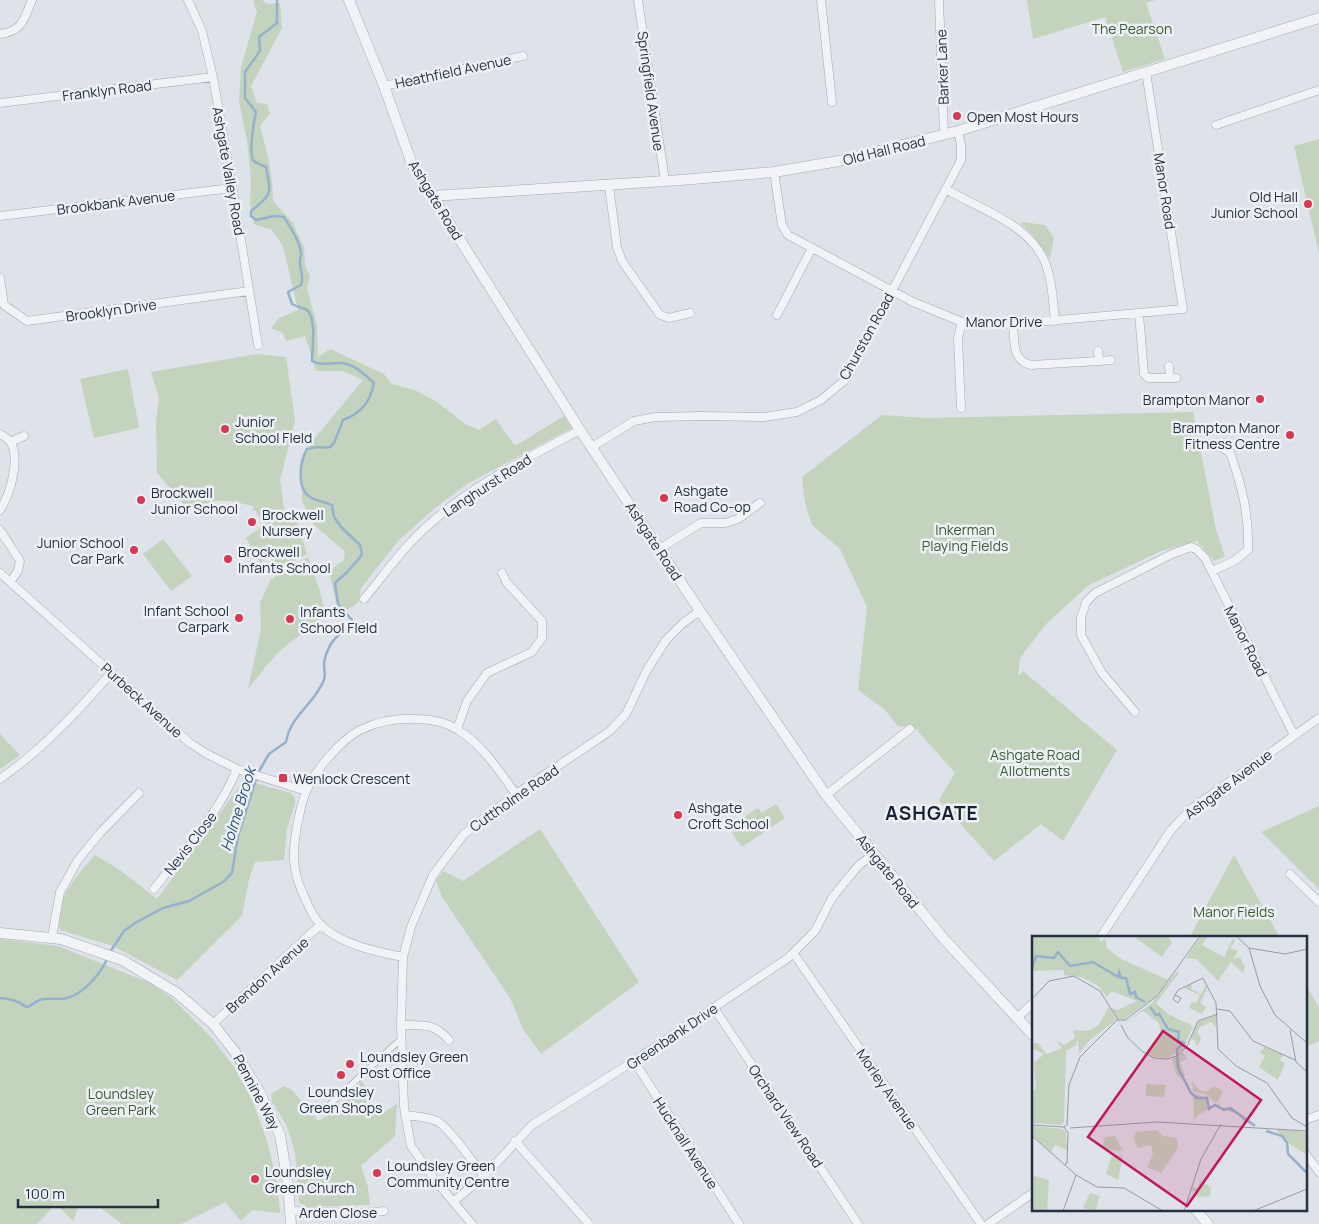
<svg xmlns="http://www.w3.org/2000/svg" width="1319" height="1224" font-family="Manrope,sans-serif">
<rect width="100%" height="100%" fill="#dee2e9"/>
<!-- green -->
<path fill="#c4d3be" d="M253,0h9l5,4 13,-1 2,25 -31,58 6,17 10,1 3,10 -10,12c7,26 13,47 13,75l20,22 11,25 1,18 5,10 -3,13 10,36 1,32 12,-8 54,25 8,10 25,7 20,11 28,22 14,6 17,-11 19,27 49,-30 8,12 -105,56 -33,25 -35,31 -38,48 -2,13 -4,4 -16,10 -10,-44 15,-11 1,-9 -15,-12 -16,-14 -12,-24v-42l13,-21 48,-58 -20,-9h-27l-11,-35 -19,5 -3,-8 -12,-5 8,-10 19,-8 -15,-64 -11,-16 -18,-6 -4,-20 1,-26 -4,-37 -8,-40 2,-34 16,-55z
M1027,0h129l-10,3 19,56 -42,13 -18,-55 -72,22z
M1319,139v114l-25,-107z
M1022,222l23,3 9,13 -4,21 -18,-25 -11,-10z
M258,354l28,3 9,64 -15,59 6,41 9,-6 12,39 -29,16 -8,-13 -10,6 -14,-25 18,-13 -9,-15 -2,1v-5l-22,-5h-17l-14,13 -14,-7 -29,-34 -1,-52 3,-23 -8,-26z
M128,369l11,59 -45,10 -14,-59z
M1193,412l23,118 9,26 -11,5 -17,-20 -36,10 -72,34 -43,39 -26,34 -2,19 5,-6 94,79 -54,91 -22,-17 -47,37 -55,-61 16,-27 -40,-45 -17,-2 -14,-17 -26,-19 9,-83 -27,-58 -28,-24 -7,-22 -3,-26 80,-62 44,3z
M163,539l29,37 -21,15 -28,-37z
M308,557l12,34 5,23c-11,12 -24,20 -37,30 -16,13 -27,29 -40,45l13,-60 -1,-26 10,-23z
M0,734l20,21 -20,14z
M244,780l47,13 4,5v6l-8,25 -3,31 -29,2 -6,17 -7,37 -65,64 -64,-34 -53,-16c-8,-28 18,-56 35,-75l25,15 37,29z
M776,804l9,14 -43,29 -10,-14 13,-9 -4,-5 17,-11 4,5z
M1319,806v83l-58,-57z
M540,829l99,153 -98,72 -18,-25 -13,-31 -68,-101 -6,-16 7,-10 20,10z
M1234,855l46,83h-91z
M0,939l58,7 92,37 23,16 38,38 23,30 19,35 15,42 9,39 3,30 -28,-3 -11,11 -16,-19 -44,22h-59l-21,-16 -22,-2 -6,15 -17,-17 -19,20h-37z
M1305,983l14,25v33l-14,6z
M361,1081l6,7 -4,5 19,21 15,-10 -2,32 -34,30 7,21 2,18 -64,2 -7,-5 -4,-50 -8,-26 -15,-24 -1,-8 13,-8 8,4 26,31c15,-8 35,-24 43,-40z"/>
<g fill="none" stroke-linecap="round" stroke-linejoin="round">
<!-- stream -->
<path stroke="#96b1cc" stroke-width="2.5" d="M110,952l14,-21 11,-8 28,-15 26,-7 34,-19 9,-9 6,-37 20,-63 11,-19 17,-12c5,-28 28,-37 38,-62 2,-6 0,-9 0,-15 0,-7 5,-20 10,-25 4,-6 12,-10 18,-15v-5l-14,-16 -3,-21 12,-11 11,-12 4,-6 -2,-9 -19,-18 -7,-10 -2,-12c-6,-3 -16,-4 -22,-8 -14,-9 -10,-36 -3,-48 11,-4 13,0 23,-2l4,-4 9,-23c18,-7 27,-17 31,-37 -10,-9 -20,-20 -35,-20 -10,0 -18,3 -27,-2 0,-12 5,-42 -5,-51 -4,-2 -11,-4 -15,-6l-4,-12 13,-7c3,-7 0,-12 -1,-20 -1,-4 1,-7 1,-11 -1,-13 -11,-27 -17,-37l-10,-1 -18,4 -5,-4v-5c22,-18 20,-16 15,-44 -4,-2 -9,-3 -12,-6 -6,-5 0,-41 2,-49l-11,-14v-26l15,-21 -1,-14 18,-14v-23
M0,998c10,1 18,2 26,9 7,-1 10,-7 17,-8 8,-1 16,1 24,-1 17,-4 34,-25 41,-41"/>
<defs>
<path id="pedestrian" d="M325,1109l77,-71"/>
<path id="minor" d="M188,0l14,31 11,46 22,126 23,142
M638,0l27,181
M821,0l11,102
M939,0l5,135
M0,34c23,-3 24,-15 32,-34
M384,86l139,-30
M0,103l213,-26
M1216,125l103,-35
M774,172l8,53 6,10 125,67 49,20 51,2 170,-15 -37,-237
M609,186l8,61 5,14 38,54 9,3 21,-5
M946,189c36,22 90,36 102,82 5,16 5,34 7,50
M0,216l232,-28
M0,278l4,27 23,16 222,-30
M1139,314l5,60 4,4h28
M777,315l35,-67
M1013,324c2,17 -2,36 18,41l68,-4 -1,-10
M1099,361l12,-1
M1169,366l1,12
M961,408l-3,-70 4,-16
M0,434c3,2 7,4 10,7 11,17 0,54 -10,69
M10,442l14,-6
M592,447l42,-26 22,-4 46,-1 62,1 33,-5 24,-12 24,-20 116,-220v-15l-3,-14
M0,530l20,31 -2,10 -8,11
M659,549l42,-26h24l13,-4 22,-16
M1212,571l22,-10 14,-11c1,-37 -6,-63 -18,-98l-10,-5
M0,573l190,170 17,11 30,15 69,22
M364,599c16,-19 30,-39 47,-57 46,-49 110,-81 169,-112
M1135,712l-33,-39 -21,-38v-17l5,-16 9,-9 77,-39 19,-7 5,2 9,9 89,177
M457,729l10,-28 20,-28 45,-21 10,-14v-17l-35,-38 -5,-10
M0,779c44,-31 76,-66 111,-106
M826,795l84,-66
M1290,874l29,28
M154,889c29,-38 65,-75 83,-120
M52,937l8,-45 18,-32 22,-27 39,-40
M1100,938l71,-108 20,-21 128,-91
M794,954l187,270
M403,957c-26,-5 -64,-13 -83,-33 -7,-7 -11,-16 -15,-26 -14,-28 -13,-47 -7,-77 2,-9 4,-20 8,-29 7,-20 35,-52 54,-62 17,-8 36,-12 55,-11 14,0 31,3 43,11 25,15 41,41 58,64
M714,1008l144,216
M1017,1018l16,-15
M213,1024l107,-99
M401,1025c22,0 33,-2 48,15
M634,1061l105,163
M405,1115c11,1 22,2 32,6 12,6 37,43 47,55
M1305,1120l14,-5
M515,1141l74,83
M1305,1153l14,19
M453,1202l31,-26 48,-51 102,-64 154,-103 27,-27 17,-33 12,-15 15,-18 15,-11
M291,1211l75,2 18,-2
M472,1224l-37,-44 -24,-34 -7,-39 -3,-82 2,-68 8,-30 22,-52 31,-41 52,-40 94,-63 16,-17 21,-44 19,-30 17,-17 17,-12
M988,1224l45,-31"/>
<path id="tertiary" d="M349,0l35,86 28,78 168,266 120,181 126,184 118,144 89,96
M432,196l249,-16 93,-8 65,-11 119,-30 361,-113
M0,933l61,6 61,21 55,33 36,31 22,28 24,39 21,44 8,49 3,40
M1196,1210l12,14"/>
</defs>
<!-- pedestrian casing -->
<use href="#pedestrian" stroke="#a3a9b3" stroke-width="7"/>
<!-- minor casing -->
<use href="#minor" stroke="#a3a9b3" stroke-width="9"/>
<!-- tertiary casing -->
<use href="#tertiary" stroke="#a3a9b3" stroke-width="11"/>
<!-- pedestrian -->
<use href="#pedestrian" stroke="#f1f3f7" stroke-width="5.5"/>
<!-- minor -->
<use href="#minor" stroke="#f1f3f7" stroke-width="8"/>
<!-- tertiary -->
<use href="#tertiary" stroke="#f1f3f7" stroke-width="10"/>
</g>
<!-- markers -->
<g fill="#d83852" stroke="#edf1f6" stroke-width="2">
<circle cx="957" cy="116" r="5"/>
<circle cx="1308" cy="204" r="5"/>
<circle cx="1260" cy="399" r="5"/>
<circle cx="225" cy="429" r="5"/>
<circle cx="1290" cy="435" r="5"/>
<circle cx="664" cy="498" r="5"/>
<circle cx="141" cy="500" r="5"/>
<circle cx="252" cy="522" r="5"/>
<circle cx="134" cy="550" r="5"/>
<circle cx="228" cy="559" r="5"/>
<circle cx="239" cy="618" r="5"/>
<circle cx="290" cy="619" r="5"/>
<rect x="278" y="773" width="10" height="10" rx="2.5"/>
<circle cx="678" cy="815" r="5"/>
<circle cx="350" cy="1064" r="5"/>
<circle cx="341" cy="1075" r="5"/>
<circle cx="377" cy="1173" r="5"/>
<circle cx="255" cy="1179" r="5"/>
</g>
<g text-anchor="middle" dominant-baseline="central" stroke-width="5" stroke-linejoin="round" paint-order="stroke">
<!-- park labels -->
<g font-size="14" fill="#3b5d32" stroke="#edf1f6">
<text x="1132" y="28">The Pearson</text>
<text x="965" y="529">Inkerman<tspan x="965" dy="16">Playing Fields</tspan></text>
<text x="1035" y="754">Ashgate Road<tspan x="1035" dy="16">Allotments</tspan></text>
<text x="1234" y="911">Manor Fields</text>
<text x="121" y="1093">Loundsley<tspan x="121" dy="16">Green Park</tspan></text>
</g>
<!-- street labels -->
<g font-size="14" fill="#263041" stroke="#edf1f6">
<text transform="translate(942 67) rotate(-92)">Barker Lane</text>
<text transform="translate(453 71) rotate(-12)">Heathfield Avenue</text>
<text transform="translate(107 90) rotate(-7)">Franklyn Road</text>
<text transform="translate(651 91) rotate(82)">Springfield Avenue</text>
<text transform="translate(884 150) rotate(-14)">Old Hall Road</text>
<text transform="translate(229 171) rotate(80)">Ashgate Valley Road</text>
<text transform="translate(1165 191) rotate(81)">Manor Road</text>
<text transform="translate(436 200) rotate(59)">Ashgate Road</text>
<text transform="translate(116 202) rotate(-7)">Brookbank Avenue</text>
<text transform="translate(111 310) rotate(-8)">Brooklyn Drive</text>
<text x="1004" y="321">Manor Drive</text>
<text transform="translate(866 336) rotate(-61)">Churston Road</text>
<text transform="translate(487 485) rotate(-33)">Langhurst Road</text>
<text transform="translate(654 541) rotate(57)">Ashgate Road</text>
<text transform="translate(1246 641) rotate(63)">Manor Road</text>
<text transform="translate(142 700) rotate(42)">Purbeck Avenue</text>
<text transform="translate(1228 784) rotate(-37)">Ashgate Avenue</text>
<text transform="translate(514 798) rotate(-35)">Cuttholme Road</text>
<text transform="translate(190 843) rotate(-52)">Nevis Close</text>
<text transform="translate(888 871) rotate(51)">Ashgate Road</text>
<text transform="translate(267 975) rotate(-42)">Brendon Avenue</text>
<text transform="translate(672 1036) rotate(-34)">Greenbank Drive</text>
<text transform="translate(887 1089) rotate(55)">Morley Avenue</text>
<text transform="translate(257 1092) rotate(62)">Pennine Way</text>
<text transform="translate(786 1116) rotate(56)">Orchard View Road</text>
<text transform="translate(686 1143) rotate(57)">Hucknall Avenue</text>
<text x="338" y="1212">Arden Close</text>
</g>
<!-- poi labels -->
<g font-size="14" fill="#263041" stroke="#edf1f6" text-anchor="start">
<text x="967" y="116">Open Most Hours</text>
<text x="1298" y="196" text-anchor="end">Old Hall<tspan x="1298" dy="16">Junior School</tspan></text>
<text x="1250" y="399" text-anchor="end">Brampton Manor</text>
<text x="235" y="421">Junior<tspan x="235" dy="16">School FIeld</tspan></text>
<text x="1280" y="427" text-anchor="end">Brampton Manor<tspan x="1280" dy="16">Fitness Centre</tspan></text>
<text x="674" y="490">Ashgate<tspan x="674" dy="16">Road Co-op</tspan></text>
<text x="151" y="492">Brockwell<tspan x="151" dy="16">Junior School</tspan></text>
<text x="262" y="514">Brockwell<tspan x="262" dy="16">Nursery</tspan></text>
<text x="124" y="542" text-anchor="end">Junior School<tspan x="124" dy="16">Car Park</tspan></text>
<text x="238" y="551">Brockwell<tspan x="238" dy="16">Infants School</tspan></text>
<text x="229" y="610" text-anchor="end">Infant School<tspan x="229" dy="16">Carpark</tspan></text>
<text x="300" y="611">Infants<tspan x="300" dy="16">School FIeld</tspan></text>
<text x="293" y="778">Wenlock Crescent</text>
<text x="688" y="807">Ashgate<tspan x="688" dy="16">Croft School</tspan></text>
<text x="360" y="1056">Loundsley Green<tspan x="360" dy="16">Post Office</tspan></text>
<text x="341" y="1091" text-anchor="middle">Loundsley<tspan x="341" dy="16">Green Shops</tspan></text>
<text x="387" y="1165">Loundsley Green<tspan x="387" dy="16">Community Centre</tspan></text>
<text x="265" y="1171">Loundsley<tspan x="265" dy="16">Green Church</tspan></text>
</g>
<!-- water labels -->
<g font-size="15" font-style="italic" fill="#2d4f77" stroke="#edf1f6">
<text transform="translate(238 809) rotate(-73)">Holme Brook</text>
</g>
<!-- district labels -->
<g font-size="19" font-weight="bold" letter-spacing="1" fill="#182131" stroke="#edf1f6">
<text x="932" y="813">ASHGATE</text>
</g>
</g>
<!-- overview -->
<g transform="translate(1032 936)">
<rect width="275" height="275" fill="#dee2e9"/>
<path d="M0,0h66l3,6 4,-4 2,10 14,11 47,21 -14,18 -30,21h-6l-7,-11 7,2 19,-9 -25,-10 -5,6 -10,-12 -16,-8 -17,-2v-5l-32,1zM101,0h34l5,6 -10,15zM169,0h7l-6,9 22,12 9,-19 2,3 -5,7 8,3 -5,8 7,-2 5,10 -2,6 -12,-11 -13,19 -22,-22 -10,-1zM144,36l3,1 -23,30 12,11 25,12 -11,25 -16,7 -12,-1 -6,-3 5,-12 8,-6 -2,-13 -16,-12 -21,14 30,-22zM160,48l-1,5 10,5 5,-9 2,2 -8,16 6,4 -4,7 -13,-6 3,-6 4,1 4,-8 -16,-7zM77,70l7,14 -26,20 -11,13 -1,-15 -2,7 -10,6 -2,70 -2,4 -30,-2v-31l4,-4 -2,-25 10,-9 -12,-6v-5h6l8,11 16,-6 -6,-7 8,4 11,-7 -2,-8 14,1 12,-6zM184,79v12l-5,-5 -11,5 -3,5 4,6 -3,8 -3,-2 1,-3 -5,-2 7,-17zM232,111l19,7 -3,7 5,2 -7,17 -19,-13 6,-11 -5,-3zM151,116l4,7 -7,3 5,14 -4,3 -5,-5 -4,-15zM160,145l7,9 7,2 8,-6 9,5 -5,10 -2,2 -11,-9 -12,-2zM114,148l20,1 -2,12 -18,-1zM161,157l14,5 3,10 10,-5v4l11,2 23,14 1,3 -12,-5 -3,-6 -25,-9 -19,10 -2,6zM0,190l31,3 3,3 1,18 -12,-5 -4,7 -19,-17zM244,193l31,3v23l-23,-15zM125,194l6,6 14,2 1,10 -17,25 -14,-6 6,-12 -2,-10 -13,3 -5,-10 3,-6zM83,200l8,15 -21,-2 3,-12zM91,219l-5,25 -12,-6 5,-17zM3,240l14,4 -2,31h-15v-34zM168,245l11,6 -1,9 -15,1 1,-5 -5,-1 1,-4 6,1zM58,257l10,3 -5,15 -12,-3z" fill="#c4d3be"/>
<path fill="none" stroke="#96b1cc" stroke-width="2.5" d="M0,31l4,-11 18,2 4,-6 12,14 23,-4 25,15 1,-5 2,6h5l4,16 5,-2 1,5 9,5M118,71l6,8 3,-1 9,15 11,3 -1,8 6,3 -7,6 1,19 13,25 6,5h10l2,11 6,-4 9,5 6,-2 25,18M234,195l16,5 5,7 1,11 19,19"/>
<path fill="none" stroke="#949ba6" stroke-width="1" d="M204,0l13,12 11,38 15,29 32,28M217,12l36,6 22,-5M143,59l6,3 -3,5 -5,-4 2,-4 3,-5 25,-12 13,25 2,46 18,17 31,17 25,35 15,9M0,63l17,-18 25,-5 26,15 18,29M185,73l13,2 23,30 42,19M92,85l33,-25 43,-60M89,89l7,13 15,14 11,6 13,1 10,-3 10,-10 11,-25 20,-7M258,94l6,32 11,10M35,188l2,-39 11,-28 37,-37h8M0,189l32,2M38,192l87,-6 150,9M0,200l33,29M35,227l1,-30 -4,-6 4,-3M44,239l21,12 27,1 39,23M31,275l13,-36 -11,-10 2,-3M152,275l17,-52 20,-35M221,275l54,-22"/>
<path fill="#c2185b" fill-opacity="0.15" stroke="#c2185b" stroke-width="2.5" d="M131,95l98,69 -74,106 -99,-69z"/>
<rect width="275" height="275" fill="none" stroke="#263041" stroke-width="2.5"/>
</g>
<!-- scale -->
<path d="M18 1199v8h140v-8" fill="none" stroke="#263041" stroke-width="2.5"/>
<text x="25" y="1199" font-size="15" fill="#263041" stroke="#edf1f6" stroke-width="4" paint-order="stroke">100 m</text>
</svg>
